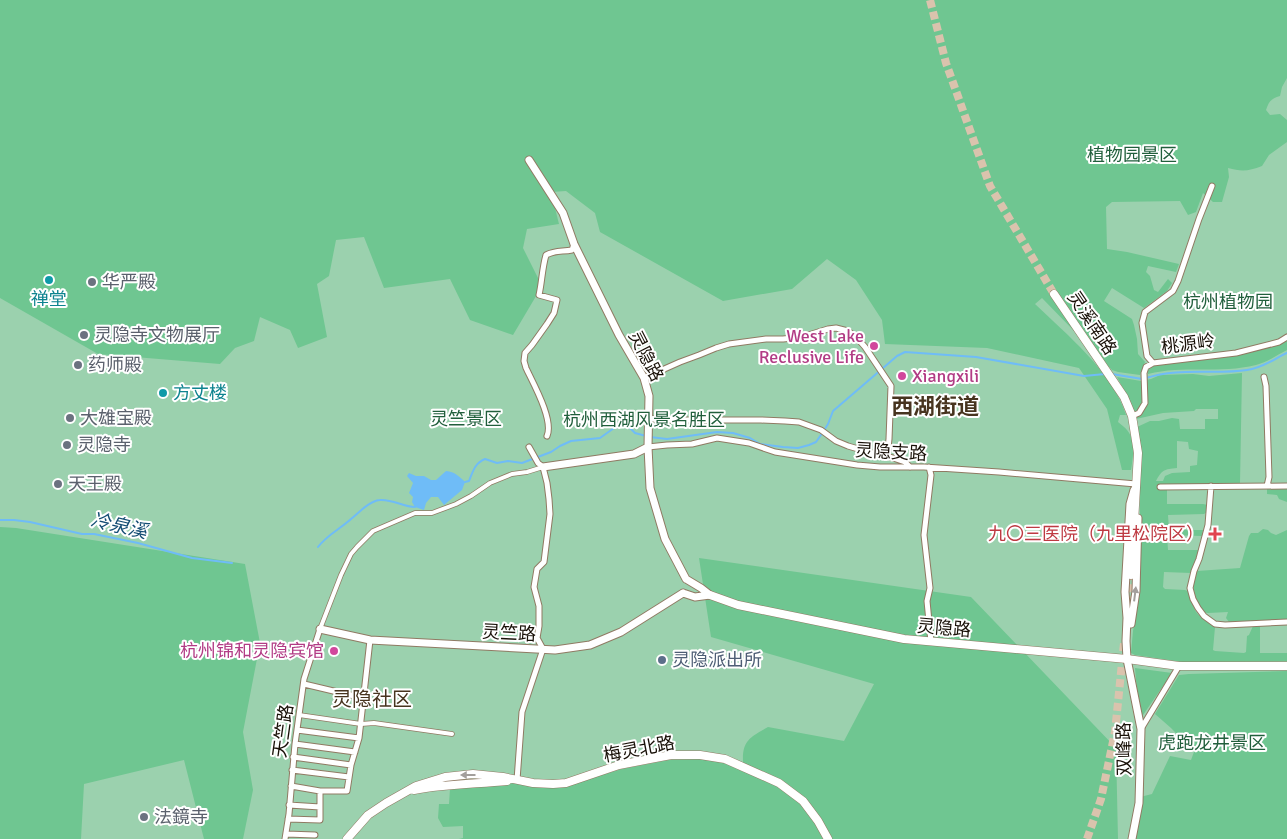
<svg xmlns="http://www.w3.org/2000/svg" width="1287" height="839" font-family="Signika,'Noto Sans SC',sans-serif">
<rect width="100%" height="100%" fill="#fce3ca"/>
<!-- green -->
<path fill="#9bd1ae" d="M0,0h1287v839h-1287z"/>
<!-- forest -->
<path fill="#6fc691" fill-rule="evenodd" d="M0,0h1287v78l-5,9 -2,9c-8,2 -11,5 -14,14l4,5 10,-1 7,6v22l-18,13 -7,11c-13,5 -20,6 -34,2l1,9 -7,25h-9l-10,-9 -7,19 -8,3 -8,-14 -68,1 -6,5 1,42 20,3 52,12 -3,8 -28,-6 -2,6 4,4 4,14 4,2 10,-13 4,4 -5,8 -23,17 -32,-20 -8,13 28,18 2,6 3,14 1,15 7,8 -5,13 -22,-3 -6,-2 -70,-72 -7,6c32,31 77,67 91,111h-6l-2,7c3,3 7,5 9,8 9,11 6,28 4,40h-9l-15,-61 -28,-41 -92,-20 -102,-4 -3,-24 -26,-40 -29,-21 -35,30 -69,12 -123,-69 -5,-19 -29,-22 -15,1 8,32 -32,5 -4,19 19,38 -29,49 -43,-15 -20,-41 -66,9 -20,-51 -28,3 -7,36 -12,8 10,53 -29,11 -8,-18 -30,-13 -6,24 -19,7 -15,16 -122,-10 -98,-56z
M1287,341v9c-10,5 -21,13 -31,15 -36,9 -73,0 -108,9v-4l7,-5c45,-5 90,-7 132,-24z
M1242,373l-2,110 -70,2 -3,5v14h36l5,1 -1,7 -3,2 -36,1 1,15h34l-1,6 -35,-1 1,15h31l-8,23 -27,-1 -1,15 2,2 20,1 5,2c3,21 8,24 25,35l-2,23 2,1 29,2 2,-1 1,-16 2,-1 4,-9h7v27h27v8l-104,1 -48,-7 -4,-2 2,-22 6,-36 1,-51v-101l-3,-16 13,-6h9l13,-3 7,1 1,10h25v-10h13v-10h-22l-2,2 -31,2 -27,6 -10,-25 -9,-17 24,4 10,-2 9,-4 33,-1 16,2zM1177,441l11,1 1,7 9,2 -1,14 -7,1v6l-18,1 -7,3 -2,5h-7c6,-11 8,-12 21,-13z
M1287,488v14l-8,-3 -2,-4 -10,-1v-5z
M0,527l16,1 229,36 15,79 -17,89 10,58 -10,49h-39l-20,-79 -100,24 -3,55h-81z
M1263,529l5,1 3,3 5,2 11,-5v90l-58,2 -3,-4 2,-6 -20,1 -6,-1c-6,-12 -13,-29 -5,-41l43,-3 9,-32 2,-3h7z
M699,558l272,39 145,151 2,91h-659l4,-1v-12l-20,1 -5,-9 1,-14h10l1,-15 66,-6 19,3 27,1 60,-18 47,-9 34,-1 20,4 15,5 5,-6c-1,-22 8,-25 25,-35l76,14 30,-57 -163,-47z
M1135,668l37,5 -29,42 -4,-1z
M1287,671v168h-157l10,-42 12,-3 18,-38 21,4 3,-8 -23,-24 -16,-14 24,-39 10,-1z"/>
<!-- water -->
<path fill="#6fbcf7" d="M446,471c9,1 13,5 19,11l-3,8 -18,15 -6,-8h-7l-5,6 -2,7 -9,-3 -3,-5 1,-5 -4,-4 4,-10 -6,-7 2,-3 7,3h8l7,4h5z"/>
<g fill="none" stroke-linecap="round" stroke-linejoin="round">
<!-- stream -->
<path stroke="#6fbcf7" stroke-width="2" d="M1112,374l30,5
M1146,378c33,-11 68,-3 101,-8 15,-2 27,-11 40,-17
M650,437l17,2 50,-7 16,1 17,5 10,6 23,3 15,1 11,-3 7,-3 7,-10 5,-8 5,-13 64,-55 8,-4 71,5 108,19 21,-2
M465,482l4,-1c4,-10 6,-18 16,-22l12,4 11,-2 14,2 29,-11 9,-6 11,-5 29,-3 14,-10 12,-4 9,9 11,3
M0,520h14l16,2 52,12h12l44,9 54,15 40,5
M318,547c9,-12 22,-18 33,-28 8,-6 13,-13 22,-17 2,-1 5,-2 7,-2 13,-1 23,7 35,7"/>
<!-- secondary-tunnel -->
<path stroke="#dac3ad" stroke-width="8" stroke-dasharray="8 4" stroke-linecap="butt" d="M930,0l16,63 44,123 64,108
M1128,604l3,-29
M1087,839l14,-40 14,-67 9,-89"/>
<defs>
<path id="pedestrian" d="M320,629l21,-54 10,-21 6,-7 16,-16 42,-18h17l24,-9 15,-8 19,-13 22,-9 15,-2 16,-5
M299,715l62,9 13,-1 78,11"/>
<path id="minor" d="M1153,363l-6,-7 -5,-33 3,-11 28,-21 5,-10 21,-62 13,-33
M1264,377l2,9 3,91 -2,9
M644,378l36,-16 19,-7 17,-7 13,-4 37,-5h17l19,-2 26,-8 8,-1 12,3 9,7 8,9 26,39 -2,53 -2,17 18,6 5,5
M1132,416l7,-3 6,-10 -1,-30 2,-6 7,-4 83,-10 43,-11 8,-5
M649,418l9,2h103l24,1 14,1 22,8 15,11 12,5 24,7 15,3
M547,436c7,-16 -14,-53 -21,-68l-2,-7 1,-8 7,-8 15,-21 7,-11 3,-13 -18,-5c3,-13 3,-26 7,-40 10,-5 16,-3 26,-5l2,-6
M648,447l19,-2 25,-1 25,-6 32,5 26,9 82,13 23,2h44l75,5 137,12
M929,467l2,8 -7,60 6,53 -3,13 4,41
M1211,486l-3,39 -9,34 -5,12 -4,17 3,11 5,9 6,8 11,8 10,1 62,-3
M1160,487l127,-1
M304,684l59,14
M1141,729l38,-63
M297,730l62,8
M295,744l60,8
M293,757l58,8
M292,770l57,7
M517,780l5,-68 21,-63 -6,-11 2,-12v-20l-5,-19 3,-18 7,-7 6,-48 -1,-15 -2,-16 -4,-16 -5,-4 -9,-16
M291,786l29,5
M289,805l31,2
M288,819l32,1v-29h27l4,-26 8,-27 11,-98
M286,834l29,1
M285,839l4,-25 6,-70 9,-65 16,-50"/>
<path id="tertiary" d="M529,160l34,53 11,31 45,91 25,43 5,18 -1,51 2,41 15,51 21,40
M543,467l91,-13 14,-7
M686,579l15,9 9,7
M683,593l12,4 15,-2
M1131,624l5,-33 2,-73
M320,629l50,11 185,10 35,-5 31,-13 62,-39
M1132,839l7,-36 2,-74 -14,-70 -1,-18 1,-23 -2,-26 5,-88 4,-14"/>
<path id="secondary" d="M1054,294l70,103 8,19 6,37 -7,122
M710,595l28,10 166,34 223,20 52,7h108
M414,790c31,-6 62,-6 93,-9
M347,839l21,-24 18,-12 30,-17 29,-9 28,-3 30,3 30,6 20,1 13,-1 53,-18 52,-10h29l25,4 54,24 24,18 15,20 10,18"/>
</defs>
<!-- pedestrian casing -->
<use href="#pedestrian" stroke="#907a63" stroke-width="5.5"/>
<!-- minor casing -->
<use href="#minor" stroke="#907a63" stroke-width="7"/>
<!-- tertiary casing -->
<use href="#tertiary" stroke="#907a63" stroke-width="9"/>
<!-- secondary casing -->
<use href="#secondary" stroke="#907a63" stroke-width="9"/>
<!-- pedestrian -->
<use href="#pedestrian" stroke="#fff" stroke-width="4"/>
<!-- minor -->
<use href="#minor" stroke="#fff" stroke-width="5"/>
<!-- tertiary -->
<use href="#tertiary" stroke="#fff" stroke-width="7"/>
<!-- secondary -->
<use href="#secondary" stroke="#fff" stroke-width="8"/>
</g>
<!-- one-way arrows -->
<defs><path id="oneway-solid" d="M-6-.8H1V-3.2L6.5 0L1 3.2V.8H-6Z" transform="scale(1.25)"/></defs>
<g fill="#a39f9c">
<use href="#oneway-solid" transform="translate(1135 594) rotate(-83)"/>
<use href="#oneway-solid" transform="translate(468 775) rotate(-180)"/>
</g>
<!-- markers -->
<g fill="#0f9aa8" stroke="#fff" stroke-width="2">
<circle cx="49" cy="280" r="5"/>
<circle cx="163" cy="393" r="5"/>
</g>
<g fill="#6b7280" stroke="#fff" stroke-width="2">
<circle cx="92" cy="282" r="5"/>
<circle cx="84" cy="335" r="5"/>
<circle cx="78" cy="365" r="5"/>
<circle cx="70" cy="418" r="5"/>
<circle cx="67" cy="445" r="5"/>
<circle cx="58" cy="484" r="5"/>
<circle cx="144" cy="817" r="5"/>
</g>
<g fill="#d1479c" stroke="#fff" stroke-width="2">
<circle cx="874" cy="346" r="5"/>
<circle cx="902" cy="376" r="5"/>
<circle cx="334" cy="651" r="5"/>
</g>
<path fill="#e0444e" stroke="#fff" stroke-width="2" d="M1212.5 526.5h5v5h5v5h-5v5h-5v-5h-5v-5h5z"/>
<circle fill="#5c6f8a" stroke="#fff" stroke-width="2" cx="662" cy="660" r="5"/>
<g text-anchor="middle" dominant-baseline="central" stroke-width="4" stroke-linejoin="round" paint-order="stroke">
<!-- park labels -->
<g font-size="18" fill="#215f3c" stroke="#fff">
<text x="1132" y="155">植物园景区</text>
<text x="1228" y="302">杭州植物园</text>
<text x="466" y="419">灵竺景区</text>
<text x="644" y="420">杭州西湖风景名胜区</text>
<text x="1212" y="743">虎跑龙井景区</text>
</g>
<!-- worship labels -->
<g font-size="18" fill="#5b616d" stroke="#fff" text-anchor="start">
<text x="102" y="282">华严殿</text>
<text x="94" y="335">灵隐寺文物展厅</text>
<text x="88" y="365">药师殿</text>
<text x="80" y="418">大雄宝殿</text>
<text x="77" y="445">灵隐寺</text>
<text x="68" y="484">天王殿</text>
<text x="154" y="817">法鏡寺</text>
</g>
<!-- culture labels -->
<g font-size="18" fill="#0d838f" stroke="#fff">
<text x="49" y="299">禅堂</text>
<text x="173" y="393" text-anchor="start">方丈楼</text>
</g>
<!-- street labels -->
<g font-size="18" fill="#181007" stroke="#fff">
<text transform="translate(1092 323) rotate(56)">灵溪南路</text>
<text transform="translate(1188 344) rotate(-7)">桃源岭</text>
<text transform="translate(646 356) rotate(63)">灵隐路</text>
<text transform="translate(891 452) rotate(3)">灵隐支路</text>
<text transform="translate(944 628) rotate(5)">灵隐路</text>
<text transform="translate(509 633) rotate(3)">灵竺路</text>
<text transform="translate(283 731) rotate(-82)">天竺路</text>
<text transform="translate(639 749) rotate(-11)">梅灵北路</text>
<text transform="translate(1124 749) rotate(-91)">双峰路</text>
</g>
<!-- hotel labels -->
<g font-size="18" fill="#b23c85" stroke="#fff" text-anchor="end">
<text x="864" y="336">West Lake<tspan x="864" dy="21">Reclusive Life</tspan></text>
<text x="912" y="376" text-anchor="start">Xiangxili</text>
<text x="324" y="651">杭州锦和灵隐宾馆</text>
</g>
<!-- health labels -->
<g font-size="18" fill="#be3a42" stroke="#fff" text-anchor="end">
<text x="1204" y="534">九〇三医院（九里松院区）</text>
</g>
<!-- service labels -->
<g font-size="18" fill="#4e5e75" stroke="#fff" text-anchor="start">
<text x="672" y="660">灵隐派出所</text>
</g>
<!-- water labels -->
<g font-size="19" font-style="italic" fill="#144d74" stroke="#fff">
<text transform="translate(119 526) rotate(13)">冷泉溪</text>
</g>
<!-- quarter labels -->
<g font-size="20" fill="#47341f" stroke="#fff">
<text x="372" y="699">灵隐社区</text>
</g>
<!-- district labels -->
<g font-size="22" font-weight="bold" fill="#47341f" stroke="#fff">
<text x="935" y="406">西湖街道</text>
</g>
</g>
</svg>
